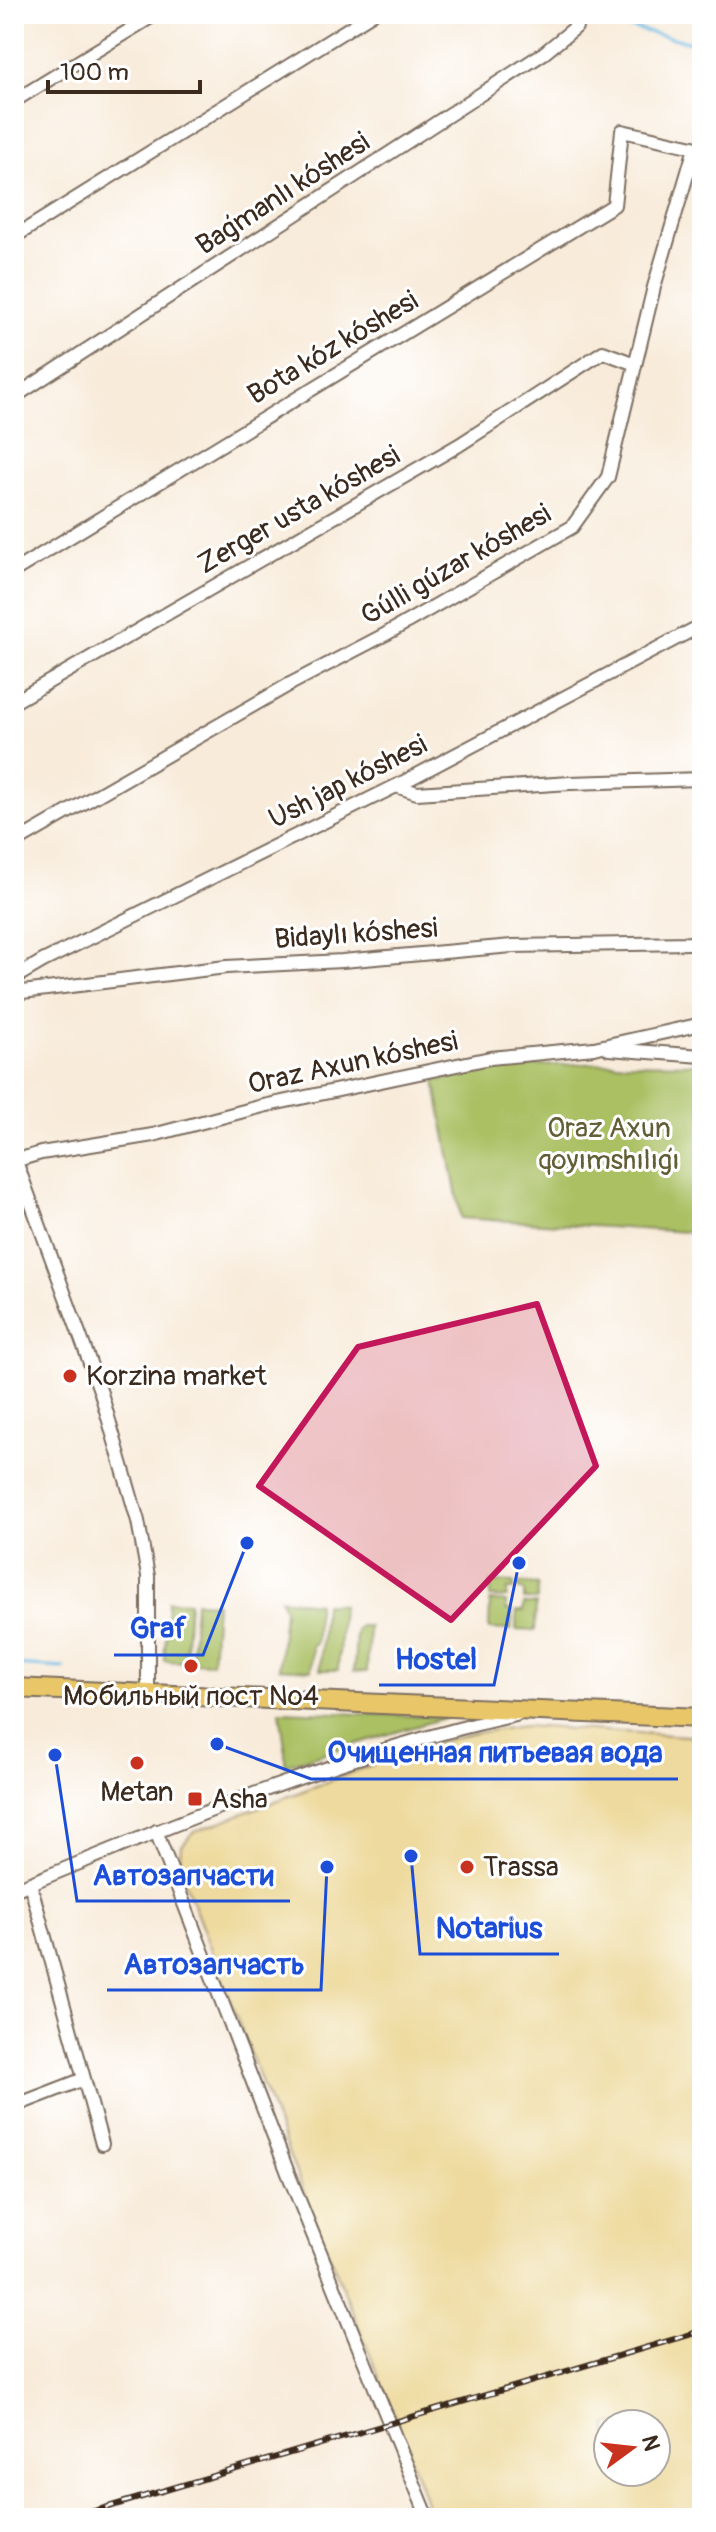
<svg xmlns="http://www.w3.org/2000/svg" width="716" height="2532" font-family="Pangolin,sans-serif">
<rect width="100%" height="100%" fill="#fff"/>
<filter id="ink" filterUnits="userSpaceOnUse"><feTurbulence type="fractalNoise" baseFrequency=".0125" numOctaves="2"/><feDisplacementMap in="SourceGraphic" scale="16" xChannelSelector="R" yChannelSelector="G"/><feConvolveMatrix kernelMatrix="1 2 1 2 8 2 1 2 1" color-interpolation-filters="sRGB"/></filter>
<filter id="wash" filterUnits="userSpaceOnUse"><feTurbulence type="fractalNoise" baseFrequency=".006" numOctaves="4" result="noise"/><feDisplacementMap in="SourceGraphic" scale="32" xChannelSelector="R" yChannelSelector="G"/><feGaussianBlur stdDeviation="1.8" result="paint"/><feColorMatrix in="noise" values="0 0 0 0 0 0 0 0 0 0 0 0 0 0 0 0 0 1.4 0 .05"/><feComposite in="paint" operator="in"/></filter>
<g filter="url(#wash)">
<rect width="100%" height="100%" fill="#f8ebda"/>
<!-- green -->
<path fill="#aac064" stroke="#727541" stroke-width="2" d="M608,1063l94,1v169l-241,-15 -26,-137 67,-14z
M491,1582l23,1v7h-7v8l-17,-1z
M519,1583l19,2 -1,15h-13v-10l-5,-1z
M280,1599l37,4 -1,39 -4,3 -1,25 -32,-2 5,-59z
M168,1601l21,1 -4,60 -21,-1z
M490,1601l16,1v8l6,1 -1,19 -22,-1z
M195,1602l21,1 -4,60 -21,-1z
M324,1604l18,1 -4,65h-18z
M524,1604h12l-1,27 -19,-1 1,-19h6z
M360,1626h9l-2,46 -13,-1 2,-41z
M280,1711l167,6 -162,48v-18z"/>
<!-- sand -->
<path fill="#eeda9e" stroke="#94825e" stroke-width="2" fill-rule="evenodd" d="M524,1726l178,11v781h-270l-38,-104 -99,-244 -116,-304 2,-19 12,-15 230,-86 53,-13zM608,2424h48v48h-48z"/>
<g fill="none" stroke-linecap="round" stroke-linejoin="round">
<!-- stream -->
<path stroke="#68b9e3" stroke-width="3" d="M574,14l128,31
M14,1665l51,3"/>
</g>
</g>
<g filter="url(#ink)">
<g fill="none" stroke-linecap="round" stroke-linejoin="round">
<defs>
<path id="minor" d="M14,101l142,-87
M14,237l358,-223
M14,397l530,-344 32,-26
M14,571l600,-366 8,-74 80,18
M14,702l445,-257 144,-93 32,12
M396,786l21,7 153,-10 132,-4
M14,843l278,-160 94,-49 186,-107 36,-50 46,-190 41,-139
M14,978l29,-17 353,-175 306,-161
M14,993l212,-26 116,-6 170,-15 178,-3 12,-3
M609,1049l93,7
M14,1156l87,237 37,128 10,55v119
M14,1161l27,-8 112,-18 110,-29 227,-48 104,-10 108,-24
M156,1831l132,342 140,345
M30,1883l72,261
M14,1890c164,-68 329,-137 502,-175
M14,2106l70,-27"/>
<path id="highway" d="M14,1688l688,30"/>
</defs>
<!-- minor casing -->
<use href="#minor" stroke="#7d6e60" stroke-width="16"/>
<!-- highway casing -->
<use href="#highway" stroke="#7d6e60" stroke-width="22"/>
<!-- minor -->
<use href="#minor" stroke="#fff" stroke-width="12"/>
<!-- highway -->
<use href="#highway" stroke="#e9c769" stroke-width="18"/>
<defs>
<path id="rail" d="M14,2515l68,-5
M71,2518l631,-187"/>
</defs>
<!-- rail casing -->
<use href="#rail" stroke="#3b2a1e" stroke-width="6"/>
<!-- rail -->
<use href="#rail" stroke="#fff" stroke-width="3" stroke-dasharray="9" stroke-linecap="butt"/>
</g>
</g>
<!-- marked area -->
<path fill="#c2185b" fill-opacity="0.2" stroke="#c2185b" stroke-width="6" stroke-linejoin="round" d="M537,1304l59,162 -145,154 -192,-134 99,-139z"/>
<!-- markers -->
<g fill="#c8321e" stroke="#fff" stroke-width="3">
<circle cx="70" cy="1376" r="8"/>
<circle cx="191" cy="1666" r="8"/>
<circle cx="137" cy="1763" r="8"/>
<rect x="187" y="1791" width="16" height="16" rx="4"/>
<circle cx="467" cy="1867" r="8"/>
</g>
<g text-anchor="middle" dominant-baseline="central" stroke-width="6" stroke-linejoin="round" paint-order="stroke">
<!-- street labels -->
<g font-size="28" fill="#3b2a1e" stroke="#fff">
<text transform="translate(283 194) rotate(-33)">Baǵmanlı kóshesi</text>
<text transform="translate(333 348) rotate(-31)">Bota kóz kóshesi</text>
<text transform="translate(299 510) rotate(-30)">Zerger usta kóshesi</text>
<text transform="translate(456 565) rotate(-30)">Gúlli gúzar kóshesi</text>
<text transform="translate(348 782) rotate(-27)">Ush jap kóshesi</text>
<text transform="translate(356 934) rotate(-4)">Bidaylı kóshesi</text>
<text transform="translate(353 1063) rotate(-12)">Oraz Axun kóshesi</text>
</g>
<!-- park labels -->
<g font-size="28" fill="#625e36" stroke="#fff">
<text x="609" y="1128">Oraz Axun<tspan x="609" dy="32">qoyımshılıǵı</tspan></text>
</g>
<!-- poi labels -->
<g font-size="28" fill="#3b2a1e" stroke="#fff" text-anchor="start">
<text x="86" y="1376">Korzina market</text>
<text x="191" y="1696" text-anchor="middle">Мобильный пост №4</text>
<text x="137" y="1792" text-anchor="middle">Metan</text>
<text x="211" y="1799">Asha</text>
<text x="483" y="1867">Trassa</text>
</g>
</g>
<!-- callouts -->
<path fill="none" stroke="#1d4ed8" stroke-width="3" d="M247 1543L203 1655H114M519 1563L494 1685H379M217 1744L311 1779H678M55 1755L77 1901H290M411 1856L420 1954H559M327 1867L321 1990H107"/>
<g fill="#1d4ed8" stroke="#fff" stroke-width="3">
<circle cx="247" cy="1543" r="8"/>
<circle cx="519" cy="1563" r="8"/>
<circle cx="217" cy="1744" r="8"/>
<circle cx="55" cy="1755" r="8"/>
<circle cx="411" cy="1856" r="8"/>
<circle cx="327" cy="1867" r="8"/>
</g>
<g font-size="30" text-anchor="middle" font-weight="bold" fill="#1d4ed8" stroke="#fff" stroke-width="6" stroke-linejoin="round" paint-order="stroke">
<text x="158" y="1638">Graf</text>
<text x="436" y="1669">Hostel</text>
<text x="495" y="1762">Очищенная питьевая вода</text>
<text x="183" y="1885">Автозапчасти</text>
<text x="489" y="1938">Notarius</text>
<text x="214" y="1974">Автозапчасть</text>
</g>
<!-- margin -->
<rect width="716" height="2532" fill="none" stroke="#fff" stroke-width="48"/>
<!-- north arrow -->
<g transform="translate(632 2448) rotate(75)"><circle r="38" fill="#ffffff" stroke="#b1aaa5" stroke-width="2"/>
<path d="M0-6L14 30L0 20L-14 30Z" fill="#c8321e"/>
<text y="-12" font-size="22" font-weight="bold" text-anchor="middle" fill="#3b2a1e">N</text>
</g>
<!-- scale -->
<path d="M48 80v12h152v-12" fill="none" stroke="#3b2a1e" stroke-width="4"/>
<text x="60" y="80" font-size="24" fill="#3b2a1e" stroke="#ffffff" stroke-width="6" paint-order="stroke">100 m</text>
</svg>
